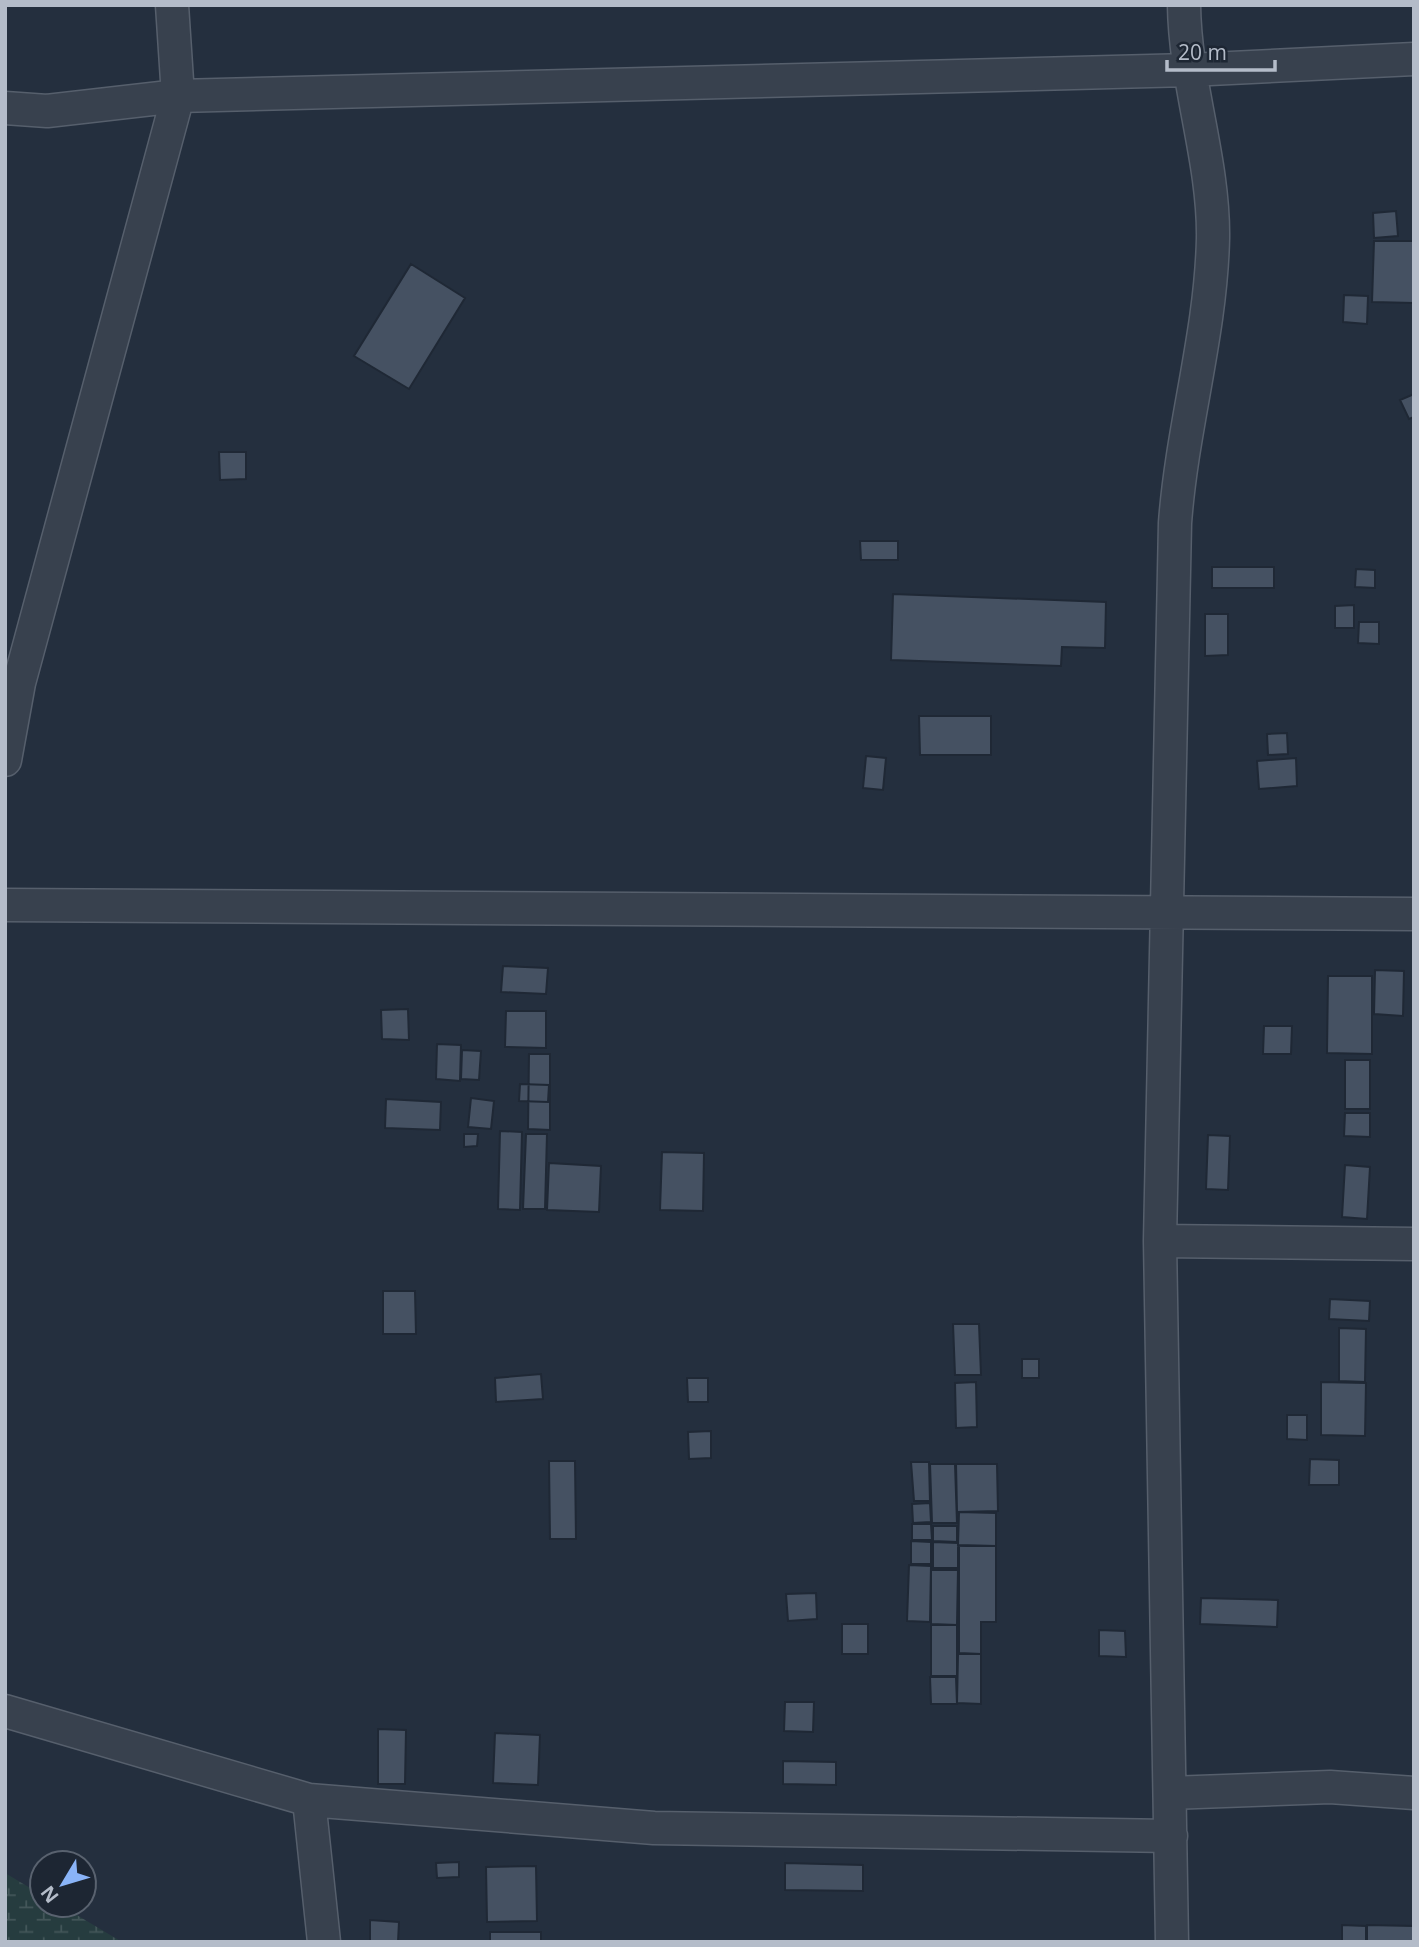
<svg xmlns="http://www.w3.org/2000/svg" width="1419" height="1947" font-family="'Open Sans',sans-serif">
<defs>
<pattern id="wetland-marsh" width="20" height="14" patternUnits="userSpaceOnUse" patternTransform="scale(1.75)"><rect width="20" height="14" fill="#263c3f"/><path d="M1 5h8M5 5V1M11 12h8M15 12V8" fill="none" stroke="#435659"/></pattern>
</defs>
<rect width="100%" height="100%" fill="#242f3e"/>
<!-- wetland -->
<path fill="url(#wetland-marsh)" d="M5,1873l37,22v10h18l62,37h-117z"/>
<!-- building -->
<path fill="#455162" stroke="#1f2835" stroke-width="2" d="M1396,211l2,25 -24,2 -1,-25z
M1374,241h40v62l-42,-1z
M411,264l54,34 -56,91 -55,-33z
M1344,295l24,1 -1,28 -24,-2z
M1414,394v23l-5,2 -9,-19z
M219,452h27v27l-26,1z
M860,541h38v19h-37z
M1212,567h62v21h-62z
M1356,569l19,1v18l-20,-1z
M893,594l213,8 -1,46 -43,-1 -1,19 -170,-6z
M1354,605v23h-19v-22z
M1205,614h23v41l-23,1z
M1359,622h20v22l-21,-1z
M919,716h72v39h-71z
M1287,733l1,21 -20,1 -1,-21z
M866,756l20,2 -3,32 -20,-2z
M1296,758l1,28 -38,3 -2,-28z
M503,966l45,2 -2,26 -45,-2z
M1375,970l29,1 -1,45 -29,-2z
M1328,976h44v78l-45,-1z
M408,1009l1,31 -27,-1 -1,-29z
M506,1011h40v37l-41,-1z
M1264,1026h28l-1,28h-28z
M437,1044l24,1 -1,36 -24,-2z
M462,1050l19,1 -2,29 -18,-1z
M529,1054h21v76l-22,-1z
M1345,1060h25v49h-25z
M520,1084l29,1 -1,17 -29,-1z
M471,1098l23,3 -3,28 -23,-2z
M386,1099l55,3 -1,28 -55,-2z
M1345,1113h25v24l-26,-1z
M500,1131l22,1 -2,78 -22,-1z
M464,1134h14l-1,12 -13,1z
M526,1134h21l-2,75h-22z
M1208,1135l22,1 -2,54 -22,-1z
M662,1152l42,1 -1,58 -43,-1z
M549,1163l52,3 -2,46 -52,-2z
M1345,1165l25,2 -3,52 -25,-2z
M383,1291h32l1,43h-33z
M1330,1299l40,2 -1,20 -40,-2z
M953,1324h26l2,51h-26z
M1339,1328l27,1 -1,53 -26,-1z
M1022,1359h17v19h-17z
M541,1374l2,25 -47,3 -1,-24z
M687,1378h21v24h-20z
M976,1382l1,45 -21,1 -1,-45z
M1321,1382l45,1 -1,53 -44,-1z
M1287,1415h20v25l-20,-1z
M711,1431v27l-22,1 -1,-27z
M1310,1459l29,1v25h-30z
M549,1461h26l1,78h-26z
M911,1462h18l1,39h-16z
M930,1464h25l2,59h-25z
M956,1464h41l1,47 -41,1z
M930,1503l1,19 -18,1 -1,-19z
M959,1512l37,1v33l-38,-1z
M912,1524h19l1,16h-20z
M933,1526h24v16l-24,-1z
M911,1541l20,1v22h-20z
M933,1542l25,1v25h-25z
M959,1546h37v76h-15v32l-22,-1z
M909,1565l22,1 -1,56 -23,-1z
M931,1570h27l-1,55 -26,-1z
M816,1593l1,26 -29,2 -2,-27z
M1201,1598l77,2 -1,27 -77,-3z
M842,1624h26v30h-26z
M931,1625h26v51h-26z
M1099,1630l26,1 1,26 -27,-1z
M958,1654h23v50l-24,-1z
M930,1677h26l1,27h-26z
M785,1702h29l-1,30 -29,-1z
M378,1729l28,1 -1,54h-27z
M495,1733l45,2 -2,50 -45,-2z
M783,1761l53,1v23l-53,-1z
M459,1862v15l-22,1 -1,-15z
M785,1863l78,2v26l-78,-1z
M536,1866l1,55 -50,1 -1,-55z
M370,1920l29,2 -1,20h-28z
M1342,1925l24,1v16h-24z
M1367,1925l47,1v16h-47z
M490,1932h51v10h-51z"/>
<g fill="none" stroke-linecap="round" stroke-linejoin="round">
<defs>
<path id="street" d="M5,108l42,3 131,-15 1011,-26 225,-11
M5,760l14,-77 159,-587 -6,-91
M5,905l1409,9
M1160,1241l254,3
M5,1711l304,89 345,28 517,8
M1170,1793l160,-6 84,6
M309,1800l15,142
M1172,1942l-12,-701 15,-718c7,-96 36,-189 38,-285 1,-78 -28,-154 -29,-233"/>
</defs>
<!-- street casing -->
<use href="#street" stroke="#565f6c" stroke-width="35"/>
<!-- street -->
<use href="#street" stroke="#38414e" stroke-width="32"/>
</g>
<!-- border -->
<rect width="1419" height="1947" fill="none" stroke="#b4bcc9" stroke-width="14"/>
<!-- north arrow -->
<g transform="translate(63 1884) rotate(232)"><circle r="33" fill="#1d2633" stroke="#59626f" stroke-width="2"/>
<path d="M0-5L12 26L0 18L-12 26Z" fill="#8ab4f8"/>
<text y="-10" font-size="19" font-weight="bold" text-anchor="middle" fill="#b4bcc9">N</text>
</g>
<!-- scale -->
<path d="M1167 60v10h108v-10" fill="none" stroke="#b4bcc9" stroke-width="3.5"/>
<text x="1178" y="60" font-size="21" fill="#b4bcc9" stroke="#1d2633" stroke-width="5" paint-order="stroke">20 m</text>
</svg>
